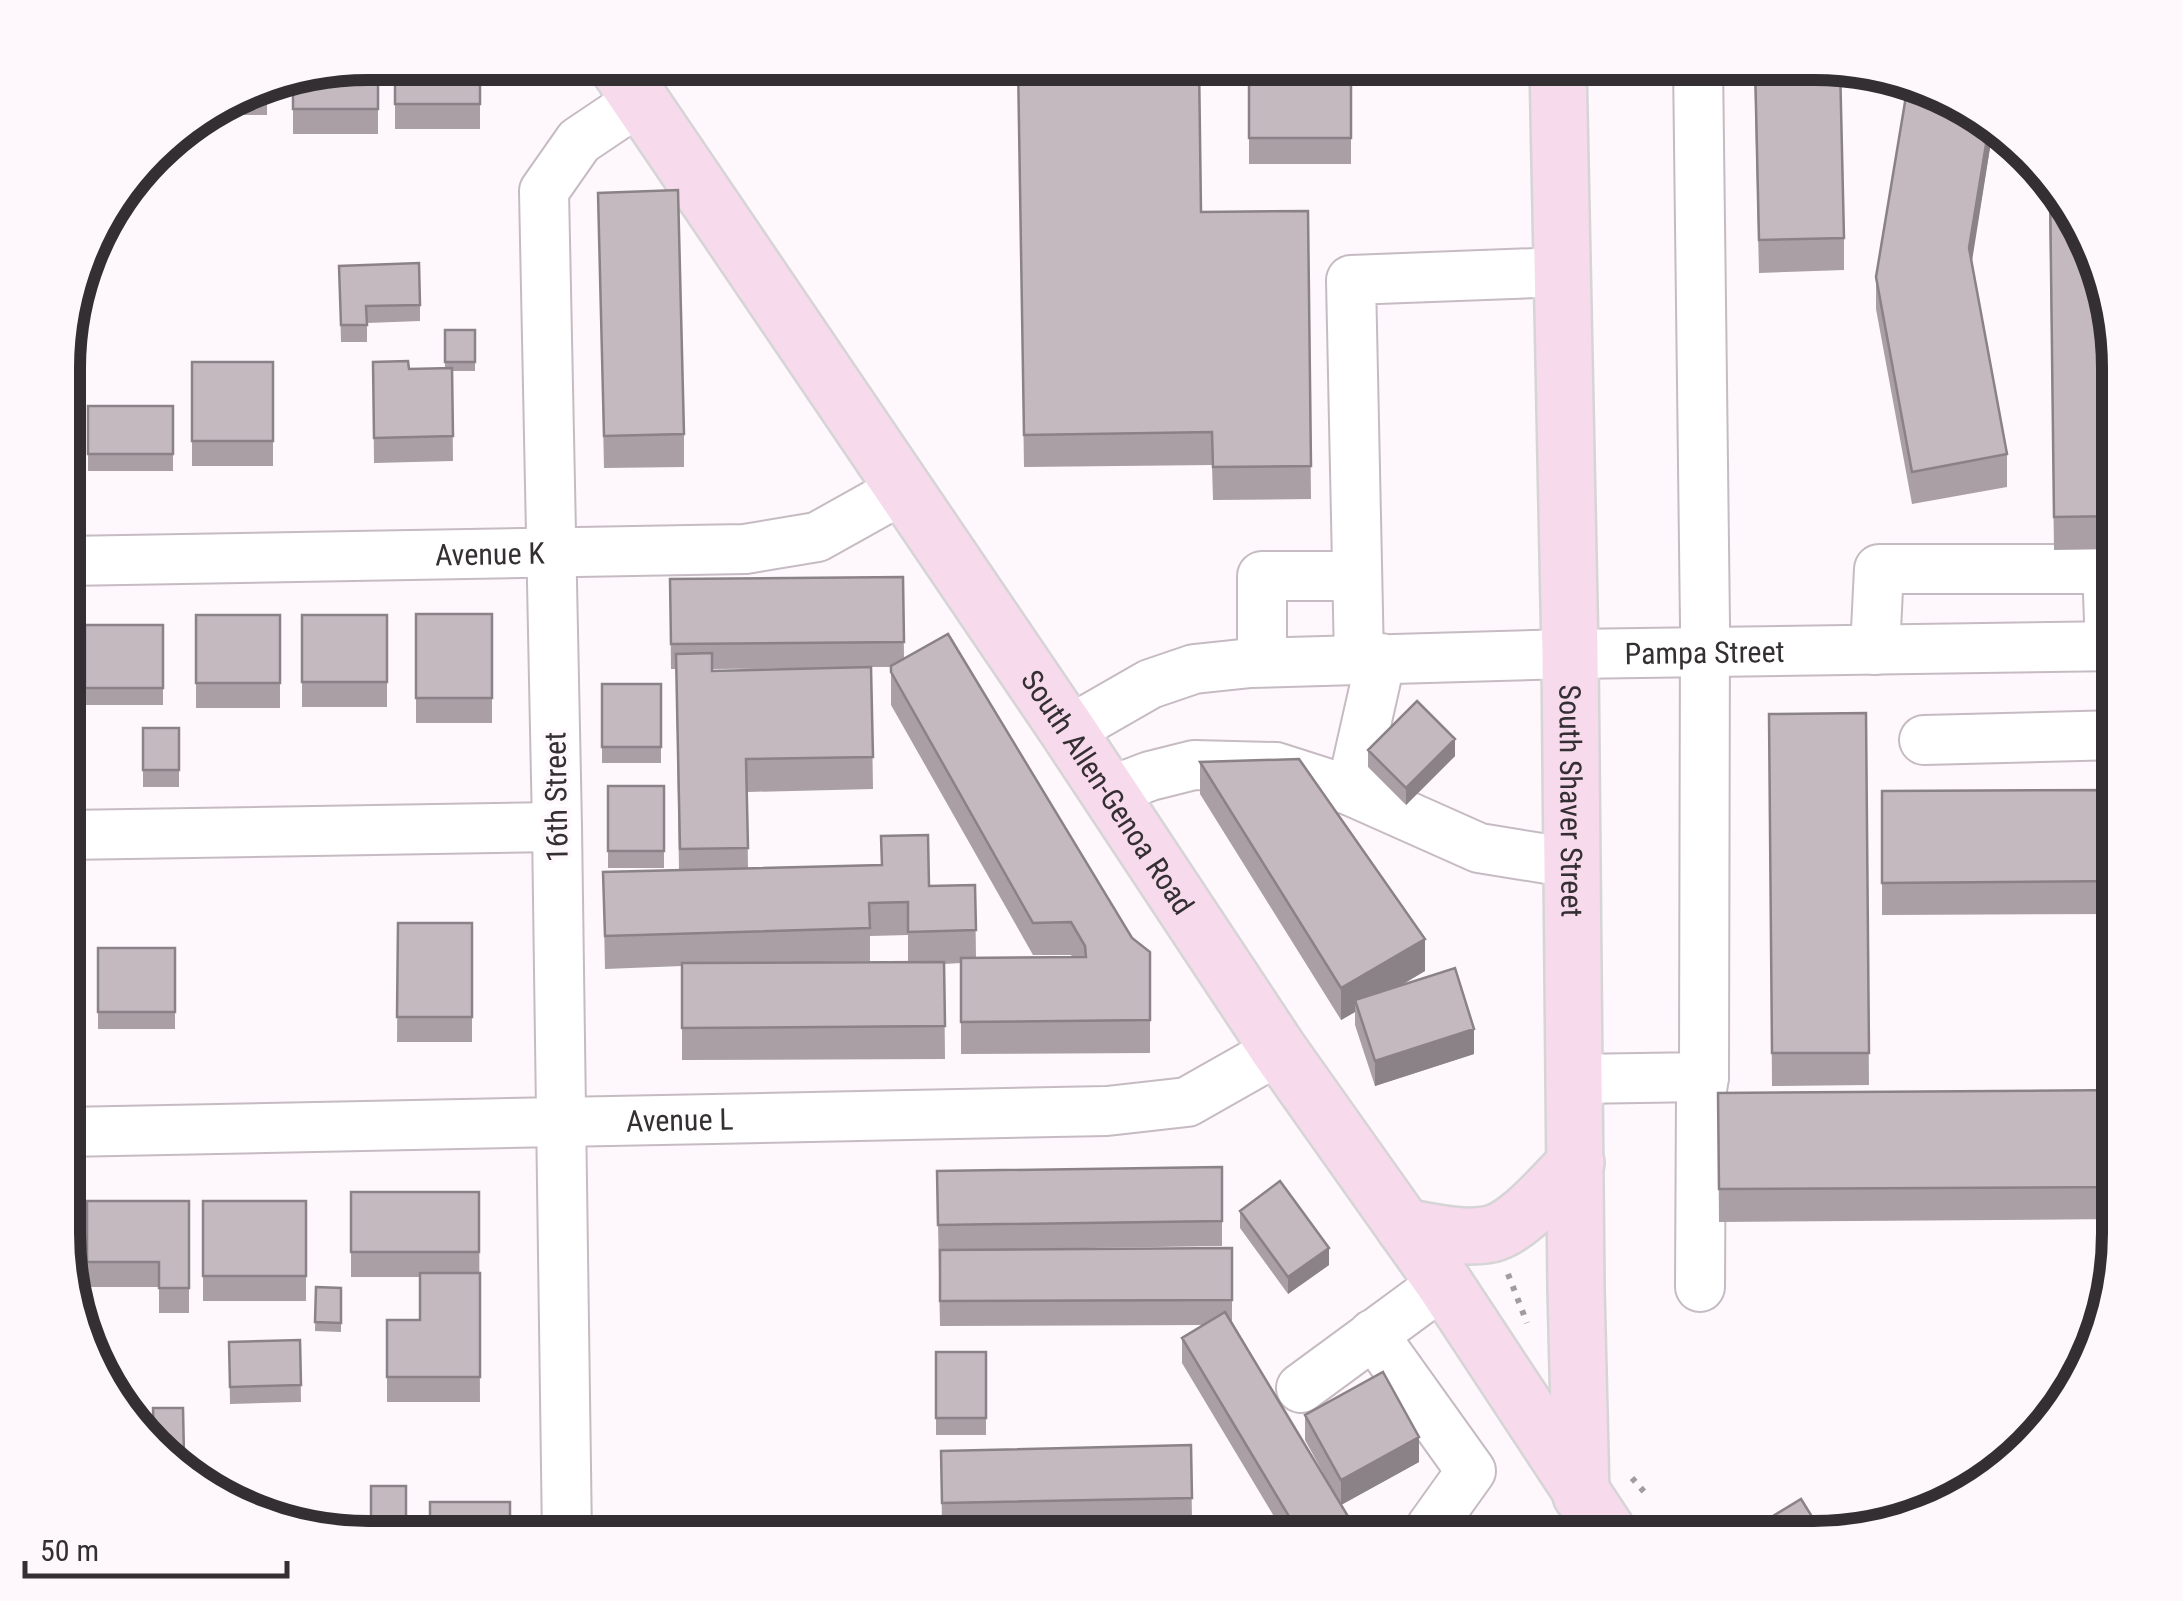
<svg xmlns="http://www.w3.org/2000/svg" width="2182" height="1601" font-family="'Roboto Condensed',sans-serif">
<rect width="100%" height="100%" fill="#fef7fb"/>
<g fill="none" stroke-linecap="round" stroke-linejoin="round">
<defs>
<g id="minor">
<path id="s1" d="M65,561l680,-12 72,-12 86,-48"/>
<path d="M1875,650l4,-81h228l3,77"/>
<path d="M1359,659l-8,-379 211,-8"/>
<path d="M1262,662v-86h95"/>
<path id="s2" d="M1068,731l82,-47 44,-15 57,-6 319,-9 549,-8"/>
<path d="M1924,740l195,-5"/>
<path d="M1351,791l30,-133"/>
<path d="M1108,792l42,-16 44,-11 82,2 75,24 128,57 93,15"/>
<path d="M65,835l492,-8"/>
<path d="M1575,1079l129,-2 1,-452 -7,-562"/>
<path id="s3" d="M65,1132l1042,-21 80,-9 92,-52"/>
<path d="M1700,1287l1,-191 3,-19"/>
<path d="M1373,1334l98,137 -40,56v11"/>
<path d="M1301,1388l143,-105"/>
<path d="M567,1538l-10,-711 -13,-636 35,-50 61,-41"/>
</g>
<g id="major">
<path id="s4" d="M615,63l453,668 211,319 165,233 168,255"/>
<path id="s5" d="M1558,63l12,591 6,635 5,206"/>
<path d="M1404,1227c29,5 59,13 87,7 29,-7 64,-51 85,-71"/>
</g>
</defs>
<!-- minor casing -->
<use href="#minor" stroke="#c6bbc2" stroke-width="52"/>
<!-- major casing -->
<use href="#major" stroke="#d6d5d6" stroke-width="60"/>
<!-- path -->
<path stroke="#a29ca0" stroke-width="6" stroke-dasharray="5 8" stroke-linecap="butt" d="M1508,1274l19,49
M1632,1478l14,16
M1527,1516l-2,18 3,4"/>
<!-- minor -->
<use href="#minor" stroke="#fff" stroke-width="48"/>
<!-- major -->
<use href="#major" stroke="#f7daec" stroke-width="55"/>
</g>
<!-- wall -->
<path fill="#a99fa5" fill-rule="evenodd" d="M378,62v72h-85v-59z
M395,62l85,1v66h-85z
M1018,63l183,149 107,-1 3,288 -98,1 -1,-35 -188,2z
M1249,63h134v23h-32v78h-102z
M1754,63h79l11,175v32l-85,3z
M1913,79l81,44 -23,140 36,191v33l-95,17 -36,-195v-32z
M267,81v34h-61z
M2049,185l70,164v200l-65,1z
M598,193l86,241v33l-80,1z
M339,266l81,39v16l-53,2v19h-26z
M445,330h30v41h-23l1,90 -79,2 -1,-101 36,7 36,-1z
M192,362h81v104h-81z
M88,406h85v65h-85z
M903,577l1,82 228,279 18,14v101l-189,1v-91l-17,1 1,95 -263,1v-94l-77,3 -2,-97 76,-2 -3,-201h-5l-1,-90zM871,667h20v38l142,250h38l2,3h-97l-1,-73 -46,1 -181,-18 -1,-76 126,-3zM846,668l-134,3v-2zM908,935v27h-87l49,-1v-25z
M416,614h76v109h-76z
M196,615h84v93h-84z
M302,615h85v92h-85z
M85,625h78v80h-78z
M602,684h59v79h-59z
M1866,713l3,372 -97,1 -3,-372z
M143,728h36v59h-36z
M1368,750l87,6 -49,49 -38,-38z
M1200,762l225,209 -25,15 74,68 -99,32 -20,-61v-13l-14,8 -141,-226z
M608,786h56v82h-56z
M2119,790v124l-237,1v-124z
M398,923h74v119h-75z
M98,948h77v81h-77z
M65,975h13v71h-13z
M2119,1090v129l-400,3 -1,-129z
M1222,1167v79l-282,4 292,-2v74l106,178 -33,-60v-25l114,47 -78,43 20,33h-74l-105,-175v-25l22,-13 -264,1 -3,-155z
M351,1192h128l1,210h-93v-82h33v-43h-69z
M87,1201h102v112h-30v-26h-72z
M203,1201h103v100h-103z
M1240,1211l89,54 -41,29 -48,-66z
M316,1287l25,1v44l-26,-1z
M300,1340l1,62 -71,2 -1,-62z
M936,1352h50v83h-50z
M183,1408l1,65h-4l-26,-30z
M1191,1445l1,78 -250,5 -1,-77z"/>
<!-- shaded-wall -->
<path fill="#8a8286" d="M1990,120l4,3 -25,157v-32z
M1455,739v17l-49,49v-17z
M1425,939v32l-67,39 -3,-10v12l-14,8v-32z
M1474,1029v25l-99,32v-25z
M1329,1248v17l-41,29v-17z
M1419,1437v25l-78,43v-25z"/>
<!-- building -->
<path fill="#c5b9c0" stroke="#8a8286" stroke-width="2.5" d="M368,62h10v47h-85v-34z
M395,62l85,1v41h-85z
M1018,63h181l2,149 107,-1 3,255 -98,1 -1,-35 -188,3z
M1249,63h102v75h-102z
M1755,63l85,1 4,174 -85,2z
M1909,78l81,42 -21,128 38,206 -95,18 -36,-195z
M267,81v17h-31z
M2050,186l38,46 31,117v167l-65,1z
M678,190l6,244 -80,2 -6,-243z
M419,263l1,42 -54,1 1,19h-26l-2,-59z
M445,330h30v32h-30z
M408,361l1,8 43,-1 1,68 -79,2 -1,-76z
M192,362h81v79h-81z
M88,406h85v48h-85z
M903,577l1,65 -233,2 -1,-65z
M416,614h76v84h-76z
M196,615h84v68h-84z
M302,615h85v67h-85z
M85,625h78v63h-78z
M948,634l184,304 18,14v68l-189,2v-64l125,-1 -1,-11 -14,-24 -38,1 -142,-251v-6z
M712,653v18l159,-4 2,90 -127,2 2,89 -68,1 -4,-195z
M602,684h59v63h-59z
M1417,701l38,38 -49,49 -38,-38z
M1866,713l3,340h-97l-3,-339z
M143,728h36v42h-36z
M1299,759l126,180 -84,49 -141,-226z
M608,786h56v65h-56z
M2119,790v91l-237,2v-92z
M928,835l1,51 46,-1 1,45 -68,2v-30l-39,1 1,25 -265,8 -2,-64 279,-7 -1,-29z
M398,923h74v94h-75z
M98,948h77v64h-77z
M944,962l1,64 -263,2v-65z
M1455,968l19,61 -99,32 -20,-61z
M65,975h13v54h-13z
M2119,1090v97l-400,2 -1,-96z
M1222,1167v54l-284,4 -1,-54z
M1280,1181l49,67 -41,29 -48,-66z
M351,1192h128v60h-128z
M87,1201h102v87h-30v-26h-72z
M203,1201h103v75h-103z
M1232,1248v52l-292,1v-51z
M420,1273h60v104h-93v-57h33z
M316,1287l25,1v35l-26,-1z
M1225,1312l136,226h-59l-120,-200z
M300,1340l1,45 -71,2 -1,-45z
M936,1352h50v66h-50z
M1383,1372l36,65 -78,43 -36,-65z
M153,1408h30l1,48h-19l-11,-13z
M1191,1445l1,53 -250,5 -1,-52z
M371,1486h35v52h-57l-26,-5v-12h48z
M1801,1499l23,37 -10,2h-77z
M430,1502h80v36h-80z
M261,1509h37v19l-29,-6 -8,-4z
M1238,1525v13h-293v-9z
M919,1532v6h-289v-4z"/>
<g text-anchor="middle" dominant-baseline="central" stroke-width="8" stroke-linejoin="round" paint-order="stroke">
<!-- street labels -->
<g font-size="30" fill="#342f32" stroke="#fef7fb">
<text stroke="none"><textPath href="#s1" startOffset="425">Avenue K</textPath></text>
<text stroke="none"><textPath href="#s2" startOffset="652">Pampa Street</textPath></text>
<text stroke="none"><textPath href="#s4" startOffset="880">South Allen-Genoa Road</textPath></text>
<text transform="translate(556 797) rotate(-91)">16th Street</text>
<text stroke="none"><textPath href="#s5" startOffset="738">South Shaver Street</textPath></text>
<text stroke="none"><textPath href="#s3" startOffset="615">Avenue L</textPath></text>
</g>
</g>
<!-- crop -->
<path d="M0 0H2182V1601H0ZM368 80H1814A288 288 0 0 1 2102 368V1233A288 288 0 0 1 1814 1521H368A288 288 0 0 1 80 1233V368A288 288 0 0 1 368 80Z" fill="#fef7fb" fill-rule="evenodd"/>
<path fill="none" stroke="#342f32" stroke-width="12" d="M368 80H1814A288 288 0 0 1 2102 368V1233A288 288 0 0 1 1814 1521H368A288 288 0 0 1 80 1233V368A288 288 0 0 1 368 80Z"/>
<!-- scale -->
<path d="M25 1561v15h262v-15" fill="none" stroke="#342f32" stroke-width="5"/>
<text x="40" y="1561" font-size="30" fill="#342f32" stroke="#fef7fb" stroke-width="8" paint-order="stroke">50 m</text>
</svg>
